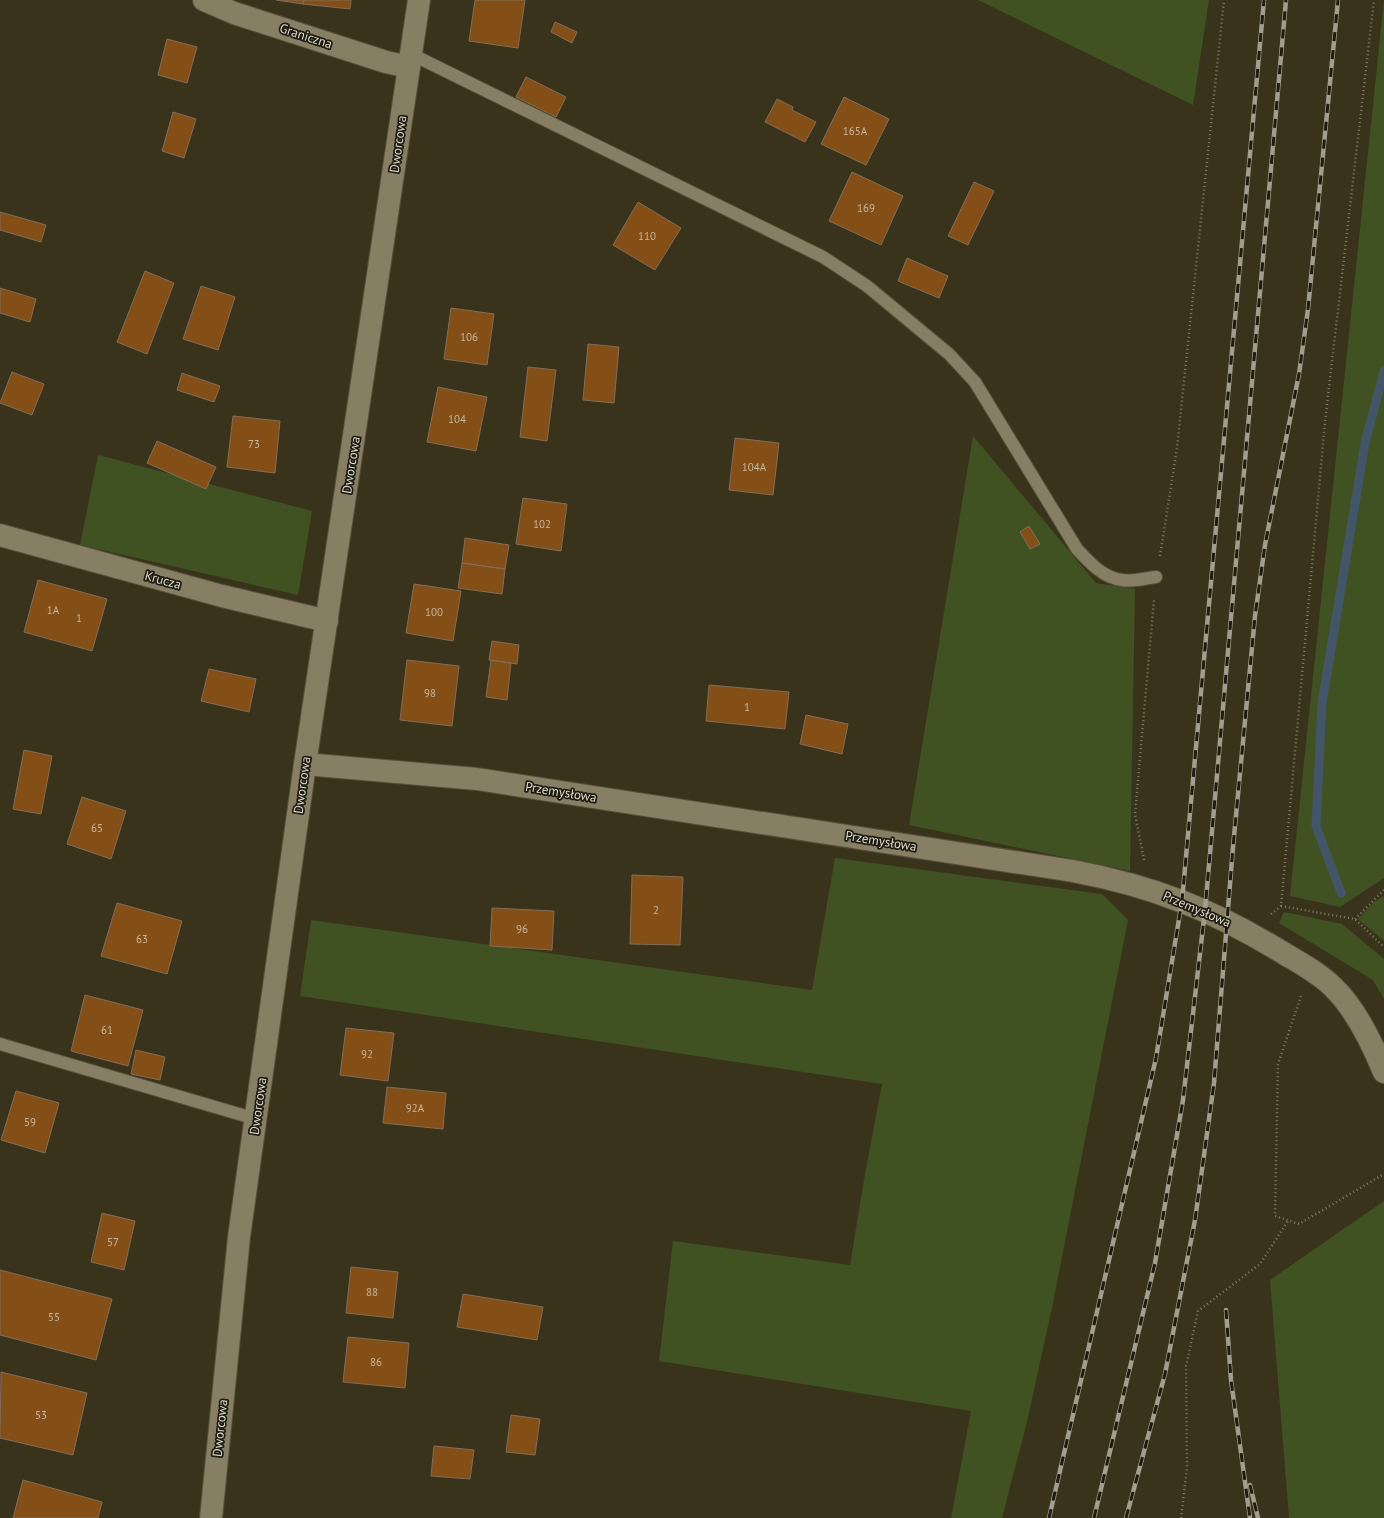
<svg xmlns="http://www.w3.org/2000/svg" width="1384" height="1518" font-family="'PT Sans',sans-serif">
<rect width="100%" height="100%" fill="#3a331b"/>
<!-- green -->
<path fill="#405221" d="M978,0h231l-16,105z
M1384,0v878l-44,29 -50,-11z
M973,436l123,147 39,6 -5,282 -221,-46z
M98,455l214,56 -14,84 -218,-50z
M835,858l267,36 26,26 -75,383 -26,119 -25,96h-51l20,-107 -312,-50 14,-120 177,24 15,-91 17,-90 -582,-88 11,-76 501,70z
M1384,896v45l-26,-22 17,-18z
M1284,912l58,12 42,35v40l-11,-19 -94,-57z
M1384,1201v317h-95l-19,-238z"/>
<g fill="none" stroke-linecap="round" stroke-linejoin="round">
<!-- stream -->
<path stroke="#435668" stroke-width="9" d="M1341,893l-25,-67 6,-123 43,-260 19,-72"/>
</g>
<!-- building -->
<path fill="#834f16" stroke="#836d5a" d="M276,0h28l-1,4z
M304,0h47l-1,9 -47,-5z
M475,0h50l-7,48 -49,-7z
M555,22l22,10 -5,11 -21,-11z
M167,39l30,8 -10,36 -29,-8z
M526,77l40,20 -10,20 -40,-20z
M844,97l45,22 -23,46 -45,-21z
M777,99l16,8 -1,3 24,12 -11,20 -40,-20z
M173,112l23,7 -12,39 -22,-7z
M852,172l51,24 -22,49 -52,-24z
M974,182l20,9 -26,54 -20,-9z
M638,202l43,26 -26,42 -42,-25z
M0,212l46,13 -5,17 -41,-12z
M907,258l41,18 -9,22 -41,-17z
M145,271l29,12 -27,71 -30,-12z
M201,286l34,11 -17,53 -35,-11z
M0,288l36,11 -6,23 -30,-9z
M451,308l43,6 -7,51 -43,-6z
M588,344l31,3 -5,56 -31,-3z
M528,367l28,3 -9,71 -27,-4z
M12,372l32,12 -12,31 -32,-12z
M182,373l38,13 -6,16 -37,-12z
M438,387l49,10 -11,54 -49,-9z
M233,416l47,5 -5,52 -48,-6z
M735,438l44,5 -6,52 -44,-5z
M157,441l59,26 -10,22 -59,-26z
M523,498l44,6 -6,47 -45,-7z
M1029,526l11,18 -10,5 -10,-17z
M465,538l44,7 -4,24 -43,-6z
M462,563l43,6 -3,25 -44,-6z
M38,580l69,19 -15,52 -68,-19z
M414,584l47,7 -8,50 -47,-8z
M492,641l27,4 -2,19 -28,-4z
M407,660l52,6 -7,60 -52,-6z
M491,660l20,3 -4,37 -21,-3z
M209,669l47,10 -7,33 -48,-11z
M709,685l80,7 -4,37 -79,-8z
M806,715l42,9 -6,30 -42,-10z
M24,750l28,6 -11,58 -28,-5z
M82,797l44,14 -15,48 -44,-15z
M632,875l51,2 -3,68 -50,-1z
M117,903l65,18 -15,53 -66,-18z
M492,908l62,3 -2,39 -62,-4z
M85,995l58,15 -15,56 -57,-15z
M346,1028l48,5 -6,48 -48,-6z
M136,1050l29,7 -5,23 -29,-6z
M387,1087l59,6 -3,36 -60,-6z
M16,1091l43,12 -14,50 -44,-13z
M102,1213l33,8 -11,49 -33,-8z
M351,1267l47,5 -5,46 -47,-5z
M0,1270l112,29 -16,61 -96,-25z
M463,1294l80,13 -6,33 -80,-13z
M348,1337l61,6 -4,45 -62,-6z
M1,1372l86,21 -14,62 -73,-17z
M511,1415l29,4 -5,36 -29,-3z
M434,1446l40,4 -4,29 -39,-3z
M23,1480l79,22 -4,16h-85z"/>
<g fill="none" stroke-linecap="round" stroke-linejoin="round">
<defs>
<path id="lane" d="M411,54l412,203 44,29 82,68 26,28 102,167c12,13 26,29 45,31 11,2 24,-2 34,-3
M0,1044l256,75"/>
<path id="street" d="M204,0l30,13 152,49 23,5
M0,535l222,61 105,25
M305,764l172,15 596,92c79,15 138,38 207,80 18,11 38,21 53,36 23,22 39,56 51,85"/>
<path id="secondary" d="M211,1518l28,-281 66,-473 114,-764"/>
</defs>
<!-- lane casing -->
<use href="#lane" stroke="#56503b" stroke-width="14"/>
<!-- street casing -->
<use href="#street" stroke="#56503b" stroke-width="24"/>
<!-- secondary casing -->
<use href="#secondary" stroke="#56503b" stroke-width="24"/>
<!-- path -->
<path stroke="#827c69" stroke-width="2.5" stroke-dasharray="1 3" stroke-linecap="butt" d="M1160,556l17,-108 47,-448
M1144,860l-9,-46 19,-214
M1281,906l74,13 29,28
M1271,914l10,-8 44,-484 49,-422
M1355,919l29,-29
M1301,996l-23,68 -3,152 24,8 85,-50
M1181,1518l6,-50 -1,-102 12,-55 62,-47 28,-43"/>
<!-- lane -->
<use href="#lane" stroke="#867f64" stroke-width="12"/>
<!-- street -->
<use href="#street" stroke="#867f64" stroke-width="22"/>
<!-- secondary -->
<use href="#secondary" stroke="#867f64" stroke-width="22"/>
<defs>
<path id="rail" d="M1226,1310l5,70 19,138
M1250,1485l8,33
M1049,1518l107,-460 26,-157 82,-901
M1094,1518l61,-255 28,-163 22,-190 81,-910
M1126,1518l39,-144 30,-154 19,-137 19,-236 22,-231 10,-71 34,-171 9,-65 30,-309"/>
</defs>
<!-- rail casing -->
<use href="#rail" stroke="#a39e8c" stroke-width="4.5"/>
<!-- rail -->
<use href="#rail" stroke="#1e1b10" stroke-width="3" stroke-dasharray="9" stroke-linecap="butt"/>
</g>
<g text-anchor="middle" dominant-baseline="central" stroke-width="3.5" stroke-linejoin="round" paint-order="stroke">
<!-- number labels -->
<g font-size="11" fill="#c7b79e">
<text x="855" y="131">165A</text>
<text x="866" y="208">169</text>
<text x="647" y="236">110</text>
<text x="469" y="337">106</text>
<text x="457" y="419">104</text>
<text x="254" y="444">73</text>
<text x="754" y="467">104A</text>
<text x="542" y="524">102</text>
<text x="53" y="610">1A</text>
<text x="434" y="612">100</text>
<text x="79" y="618">1</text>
<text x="430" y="693">98</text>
<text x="747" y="707">1</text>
<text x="97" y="828">65</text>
<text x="656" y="910">2</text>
<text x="522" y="929">96</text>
<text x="142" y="939">63</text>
<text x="107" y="1030">61</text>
<text x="367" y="1054">92</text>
<text x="415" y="1108">92A</text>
<text x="30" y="1122">59</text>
<text x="113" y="1242">57</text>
<text x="372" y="1292">88</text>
<text x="54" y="1317">55</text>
<text x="376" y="1362">86</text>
<text x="41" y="1415">53</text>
</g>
<!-- street labels -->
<g font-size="13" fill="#dedacc" stroke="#1e1b10">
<text transform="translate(306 36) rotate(18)">Graniczna</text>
<text transform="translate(398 144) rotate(-82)">Dworcowa</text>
<text transform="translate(351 465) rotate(-81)">Dworcowa</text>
<text transform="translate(163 580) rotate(15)">Krucza</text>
<text transform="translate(302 785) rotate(-82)">Dworcowa</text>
<text transform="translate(561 792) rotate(9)">Przemysłowa</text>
<text transform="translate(881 841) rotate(9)">Przemysłowa</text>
<text transform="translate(1197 909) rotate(23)">Przemysłowa</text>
<text transform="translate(258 1106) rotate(-82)">Dworcowa</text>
<text transform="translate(220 1428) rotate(-84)">Dworcowa</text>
</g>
</g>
</svg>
